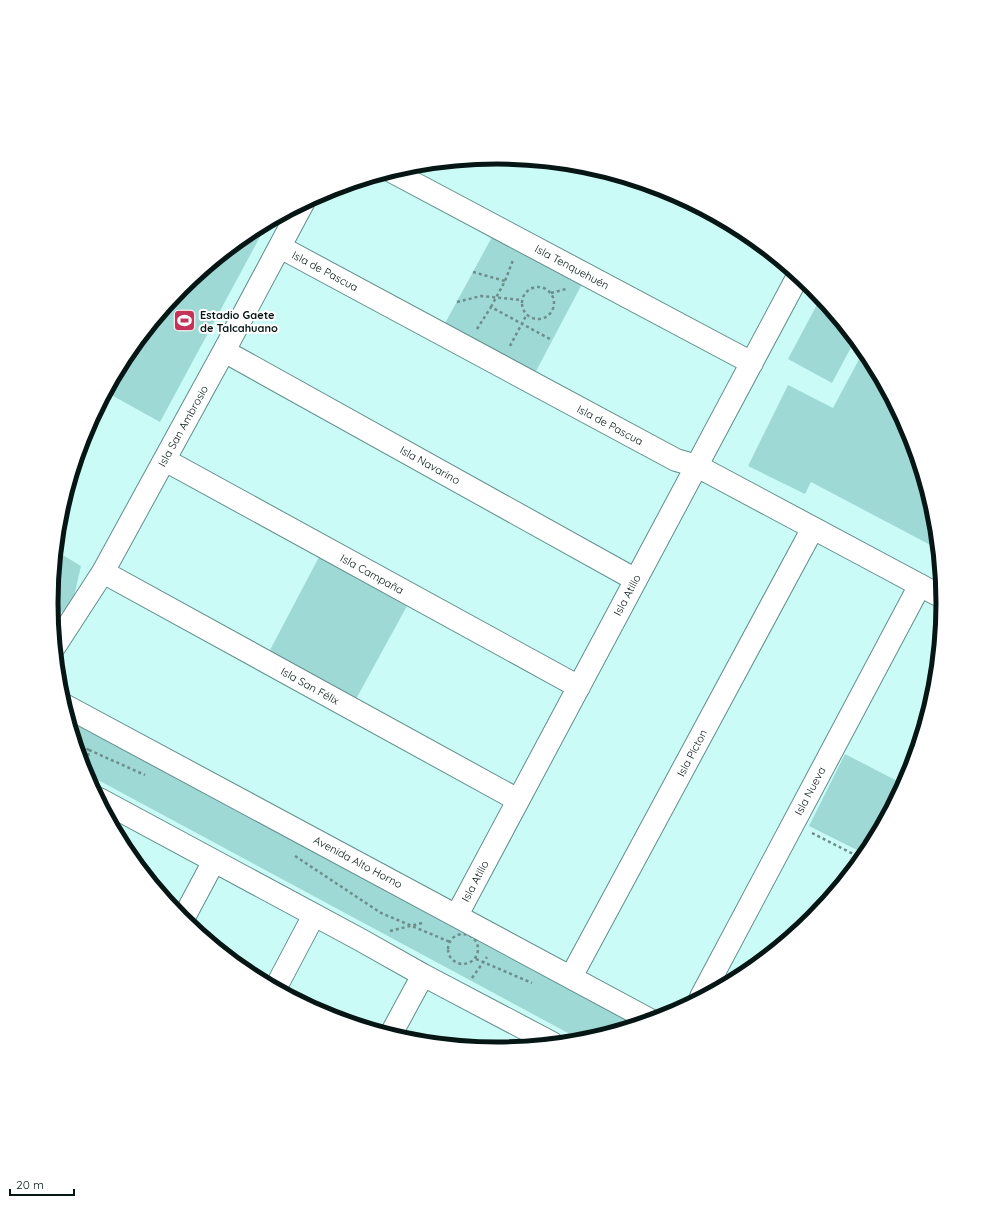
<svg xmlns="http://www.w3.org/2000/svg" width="994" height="1205" font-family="Quicksand,sans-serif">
<rect width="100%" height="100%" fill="#cbfbf7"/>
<!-- green -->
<path fill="#9ed9d5" d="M268,222l-108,200 -54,-30 20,-37 56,-68 67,-55z
M492,237l90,47 -48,91 -91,-48z
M821,297l34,43 -23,43 -44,-24z
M864,350l4,5 41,77 25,84 4,33 -127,-67 -6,12 -57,-28 40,-81 45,23z
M56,551l25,15 -11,48 -18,-4 -1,-8z
M319,557l88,49 -51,93 -87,-47z
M67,715l573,308 -59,17 -496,-267z
M845,754l58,30 -38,70 -56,-28z"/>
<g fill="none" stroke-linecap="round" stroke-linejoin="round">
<defs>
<path id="minor" d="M391,171l361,192
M280,247l396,213 21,6 245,131
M224,351l412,229
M165,460l414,227
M103,572l415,228
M55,646l48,-74 121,-221 79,-148
M64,705l586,315
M99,799l260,140 64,36 129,68
M457,915l341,-639
M183,919l31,-58
M571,977l242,-449
M276,987l38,-72
M701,997l219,-412
M391,1034l32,-59"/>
</defs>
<!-- minor casing -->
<use href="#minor" stroke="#618e8b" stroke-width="24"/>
<!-- path -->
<path stroke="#6d8e8b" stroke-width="2.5" stroke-dasharray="3 3" stroke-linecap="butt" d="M473,272l32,9
M522 303a16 16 0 1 1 32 0a16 16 0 1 1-32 0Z
M551,293l15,-4
M457,302l24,-6 41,4
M491,307l14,-26 8,-21
M477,329l14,-22 59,32
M510,346l17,-32
M76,743l13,7 -3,25
M89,750l56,25
M812,833l49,25
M295,856l86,57 69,29
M390,931l32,-8
M448 949a15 15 0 1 1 30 0a15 15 0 1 1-30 0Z
M476,959l56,24
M472,978l15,-21"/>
<!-- minor -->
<use href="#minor" stroke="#fff" stroke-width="22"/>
</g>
<!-- icons -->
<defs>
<symbol id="stadium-square" viewBox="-11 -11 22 22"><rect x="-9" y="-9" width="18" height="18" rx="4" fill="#c33458" stroke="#fff"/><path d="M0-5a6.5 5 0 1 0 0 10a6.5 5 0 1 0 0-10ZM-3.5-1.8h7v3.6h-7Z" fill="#fff"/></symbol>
</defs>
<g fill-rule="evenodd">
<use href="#stadium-square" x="172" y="308" width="25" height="25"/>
</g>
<g text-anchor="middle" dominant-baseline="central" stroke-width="4" stroke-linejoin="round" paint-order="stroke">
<!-- street labels -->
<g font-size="11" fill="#051615" stroke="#fff">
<text transform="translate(572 267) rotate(28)">Isla Tenquehuén</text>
<text transform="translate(325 271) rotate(28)">Isla de Pascua</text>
<text transform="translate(610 425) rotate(28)">Isla de Pascua</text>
<text transform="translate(183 426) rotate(-61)">Isla San Ambrosio</text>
<text transform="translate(430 465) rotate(29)">Isla Navarino</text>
<text transform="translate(372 574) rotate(29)">Isla Campaña</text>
<text transform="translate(627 595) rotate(-62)">Isla Atilio</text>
<text transform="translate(310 686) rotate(29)">Isla San Félix</text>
<text transform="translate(692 753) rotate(-62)">Isla Picton</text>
<text transform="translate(810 791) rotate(-62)">Isla Nueva</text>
<text transform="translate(358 862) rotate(28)">Avenida Alto Horno</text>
<text transform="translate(475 881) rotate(-62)">Isla Atilio</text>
</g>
<!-- poi labels -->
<g font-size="11" font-weight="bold" fill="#051615" stroke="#fff" text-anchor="start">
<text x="200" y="315">Estadio Gaete<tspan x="200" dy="13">de Talcahuano</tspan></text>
</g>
</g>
<!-- crop -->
<path d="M0 0H994V1205H0ZM58 603a439 439 0 1 1 878 0a439 439 0 1 1-878 0Z" fill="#fff" fill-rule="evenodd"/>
<path fill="none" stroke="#051615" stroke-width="5" d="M58 603a439 439 0 1 1 878 0a439 439 0 1 1-878 0Z"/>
<!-- scale -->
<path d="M10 1189v6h64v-6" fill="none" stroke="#051615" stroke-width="2"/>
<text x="16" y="1189" font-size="12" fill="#051615" stroke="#ffffff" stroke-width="3" paint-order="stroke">20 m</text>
</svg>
